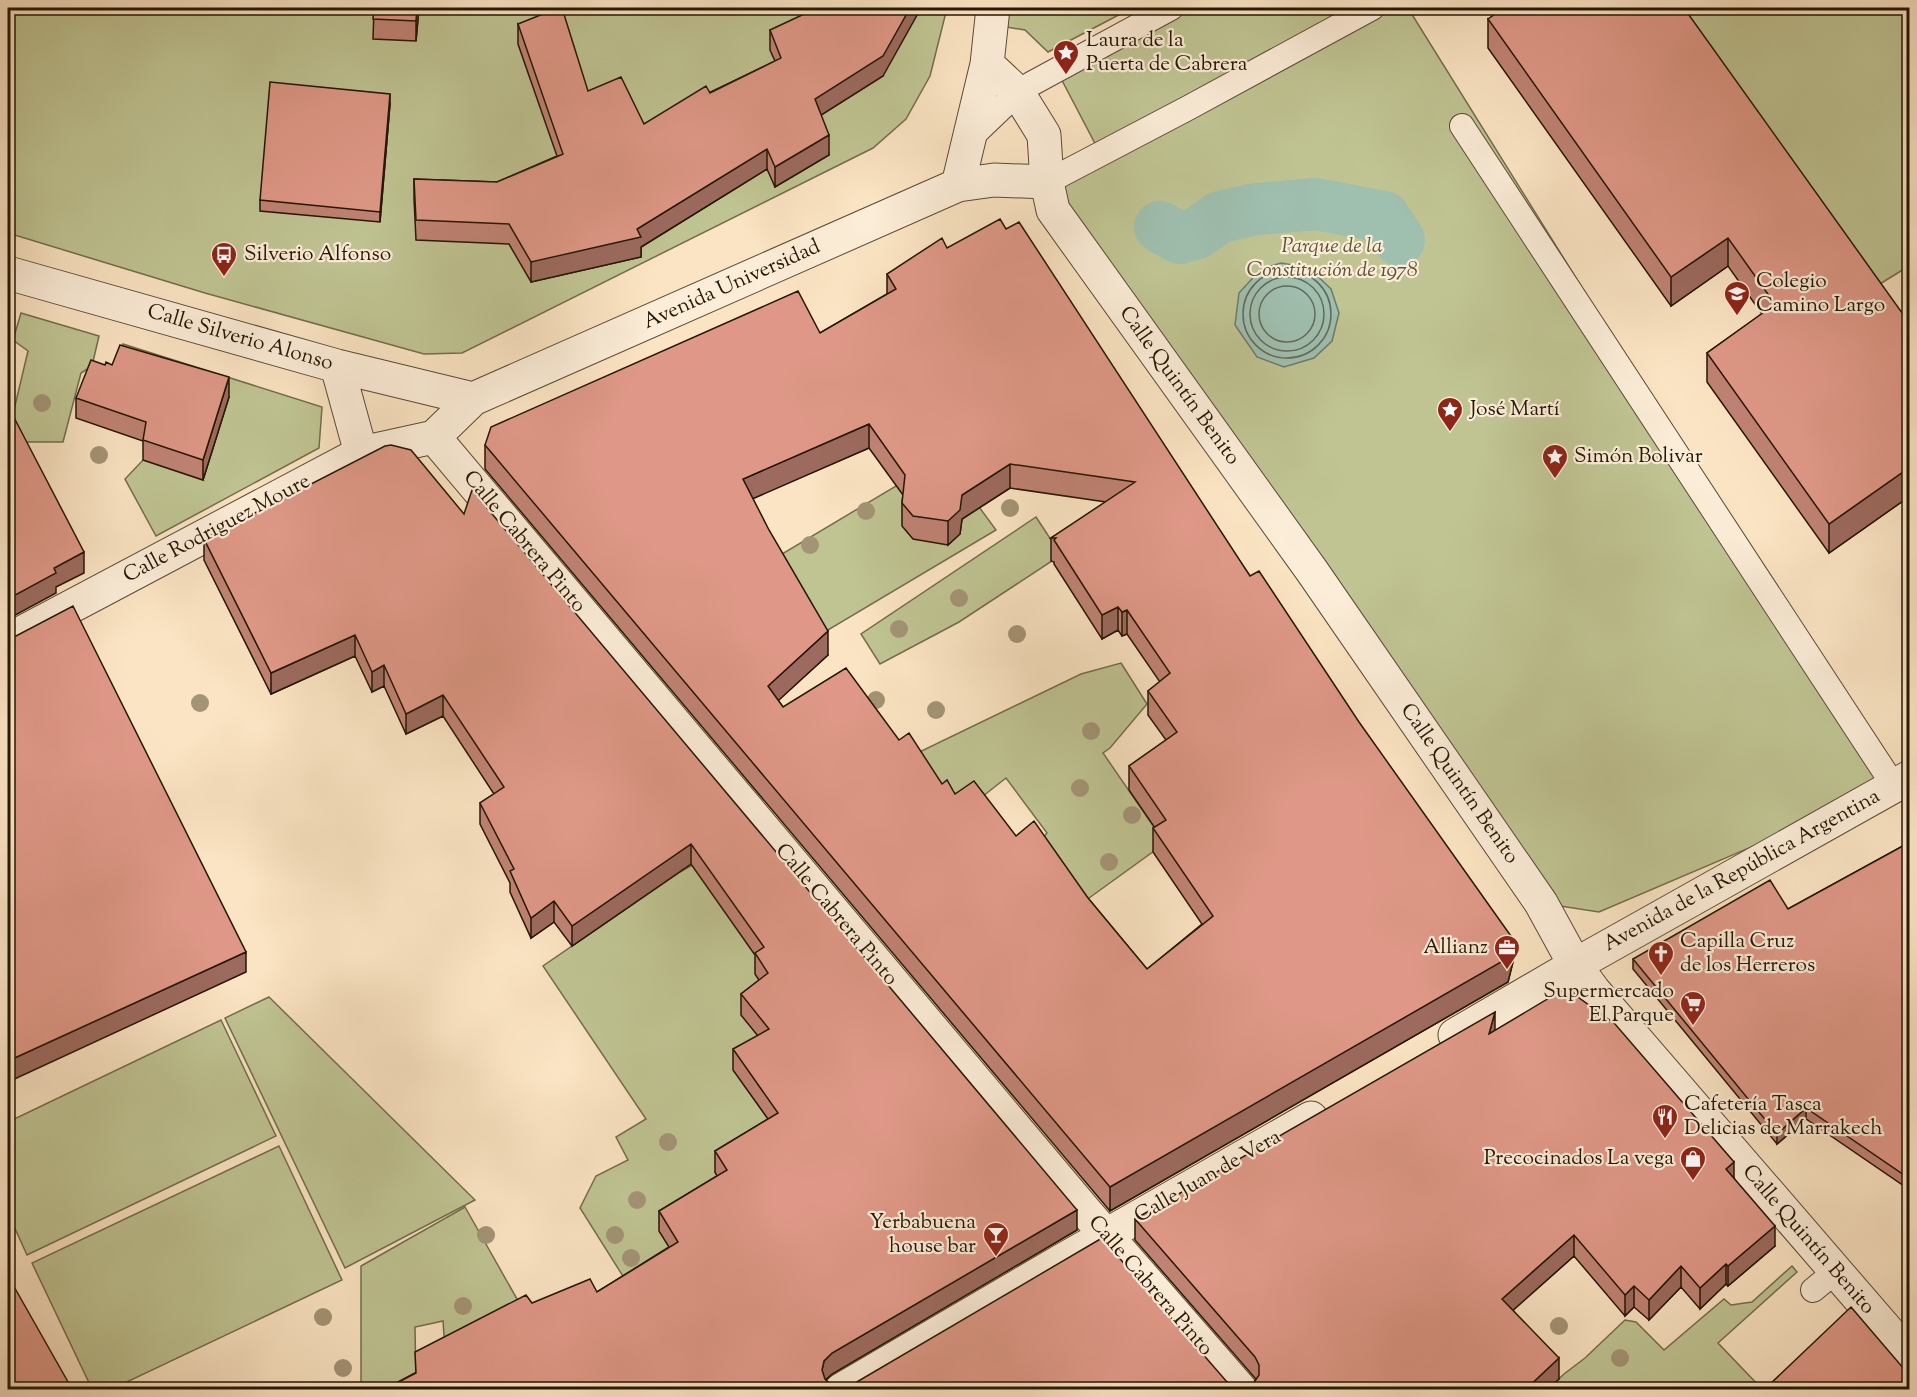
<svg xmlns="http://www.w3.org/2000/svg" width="1917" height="1397" font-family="'Sorts Mill Goudy',serif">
<rect width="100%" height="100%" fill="#fbe4c3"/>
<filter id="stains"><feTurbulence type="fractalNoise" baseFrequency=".00333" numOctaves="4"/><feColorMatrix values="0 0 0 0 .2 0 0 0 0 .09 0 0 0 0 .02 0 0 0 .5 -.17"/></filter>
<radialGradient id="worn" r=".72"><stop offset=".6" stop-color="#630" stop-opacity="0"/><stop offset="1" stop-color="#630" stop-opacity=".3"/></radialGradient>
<!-- green -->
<path fill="#c0c493" stroke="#726d4c" stroke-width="1.5" d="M8,8h939l-17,68 -24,43 -33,29 -411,205 -38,1 -219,-61 -197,-60z
M1009,8h123l-84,44 -23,-22 -19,-3z
M1165,8h243l445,715 41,63 -295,126 -58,-9 -494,-721 54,-27 -46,-88z
M1664,8h245v258l-42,26z
M21,313l78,23 -7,30 -11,7 -18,69h-44l-11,-7 20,-84 -15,-11z
M123,344l199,63 -3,41 -163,88 -31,-57 18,-19 60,20 -83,-115z
M943,458l53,72 -173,103 -41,-79z
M1036,517l25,38 -102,67 -79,42 -19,-30z
M1121,663l26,41 -37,44 -7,5 62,90 -87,63 -37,-66 6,-7 -41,-55 -51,40 -46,-61 172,-83z
M703,859l69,104c-7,59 0,111 8,169l-65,40 12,19 -84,117 -63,-100 16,-32 32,-16 -12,-23 30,-18 -103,-153 137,-94z
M269,997l206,203 -130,68 -120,-250z
M221,1020l55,116 -249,119 -19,-42v-91z
M279,1146l63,134 -230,109h-20l-60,-126z
M465,1207l61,108 -81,34 -2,-28 -28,6 1,62h-55v-123z
M1792,1266l5,6 -79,71 44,46h-214l16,-15 21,-16 40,-38 11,2 28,28 60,-51 7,6 21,-3z"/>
<!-- water -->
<path fill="#9fbfaf" stroke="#6e7b6b" stroke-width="1.5" d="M1281,263l28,5 22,21 8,24 -7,28 -18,17 -30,9 -27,-10 -22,-32 4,-32 22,-24z"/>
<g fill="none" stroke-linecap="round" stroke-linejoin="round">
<!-- shore -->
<path stroke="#626a5a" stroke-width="1.5" d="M1243 314a44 44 0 1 1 88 0a44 44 0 1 1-88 0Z
M1250 314a37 37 0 1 1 74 0a37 37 0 1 1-74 0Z
M1259 314a28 28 0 1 1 56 0a28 28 0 1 1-56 0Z"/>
<!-- canal -->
<path stroke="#9fbfaf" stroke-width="52" d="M1160,227l20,11 17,-5 23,-16 36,-8 60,-5 68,13 15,23"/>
<defs>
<path id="service" d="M1462,126l432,660
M969,139l45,-43 17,-12 140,-76
M1047,182l141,-74 184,-100
M1813,1290l22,-18"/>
<path id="minor" d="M987,64l31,29 26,42 3,47 6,28 259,361 229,332 34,62 19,26 316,366
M958,185l29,-121 6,-56
M8,273l329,93 136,33
M337,366l24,87
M434,437l652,775 155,178
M434,437l39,-38 485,-214 36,-5 53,2
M8,640l353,-187 73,-16
M1455,1035l120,-70
M841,1390l220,-129 250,-143"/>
<path id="tertiary" d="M1575,965l335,-188"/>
</defs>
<!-- service casing -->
<use href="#service" stroke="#5a4a34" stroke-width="26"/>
<!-- minor casing -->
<use href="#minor" stroke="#5a4a34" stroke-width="35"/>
<!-- tertiary casing -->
<use href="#tertiary" stroke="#5a4a34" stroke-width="35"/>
<!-- service -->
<use href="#service" stroke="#fcedd8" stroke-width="24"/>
<!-- minor -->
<use href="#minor" stroke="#fcedd8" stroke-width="33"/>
<!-- tertiary -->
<use href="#tertiary" stroke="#fcedd8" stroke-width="33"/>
</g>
<!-- trees -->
<g fill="#a39475">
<circle cx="42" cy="403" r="9"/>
<circle cx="99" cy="455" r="9"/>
<circle cx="1010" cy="508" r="9"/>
<circle cx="866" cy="511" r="9"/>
<circle cx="810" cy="545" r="9"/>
<circle cx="959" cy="598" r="9"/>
<circle cx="899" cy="629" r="9"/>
<circle cx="1017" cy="634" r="9"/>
<circle cx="876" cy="700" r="9"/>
<circle cx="200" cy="703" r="9"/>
<circle cx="936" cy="710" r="9"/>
<circle cx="1091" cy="731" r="9"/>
<circle cx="1080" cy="788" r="9"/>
<circle cx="1132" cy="815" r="9"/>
<circle cx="1109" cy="862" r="9"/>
<circle cx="668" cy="1142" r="9"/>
<circle cx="637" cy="1200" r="9"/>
<circle cx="486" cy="1235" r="9"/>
<circle cx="615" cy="1235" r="9"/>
<circle cx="631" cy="1258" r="9"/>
<circle cx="463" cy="1306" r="9"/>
<circle cx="323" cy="1317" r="9"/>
<circle cx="1559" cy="1326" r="9"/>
<circle cx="1620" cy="1358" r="9"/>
<circle cx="343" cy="1368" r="9"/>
</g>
<!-- wall -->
<path fill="#c08374" stroke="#241604" stroke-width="1.5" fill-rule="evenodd" d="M374,8h45l-3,33 -43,-2z
M1488,19l422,305v172l-81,57 -122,-171v-29l55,-39 -34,-48 -57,40 -183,-258z
M518,24l70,67 56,33 131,-63 -5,-11v-20l113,46 -62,39 8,40 -54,32 -8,-18 -126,78v10l-110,25 -22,-38 -93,-4 -2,-41v-20l83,3 60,-26 -39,-112z
M390,104l-10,118 -120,-11v-11z
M1006,229l244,347 263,386 -5,20 -398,229 -625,-742v-24l335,-112 67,-39v-20l60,-26zM869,448l34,47 -1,8v23l11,13 35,6 12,-11 2,-15 48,-31 96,14 -55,36v23l3,1v2l48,75 16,-9 4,6 5,-2 33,48 -12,9v24l18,25 -37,26v24l26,38h-2v24l49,72 -55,45 -59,-71 -72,-62 -74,-52 -43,-44 -116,-33 -5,-7 50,-45 -76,-157z
M105,365h7l117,32 -26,83 -60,-20v-19l-67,-23v-20z
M464,514l613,716 -245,144 -6,6 6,6 10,2 385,-6 8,5 9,1 9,-4 3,-5 -1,-1 -120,-138v-21l360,-188 239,147 41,68 -47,40 -2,-2 -26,25 -19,-22 -32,33 -15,-13 -9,9 -51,-60 -61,54 46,69 -11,10h-1163l30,-16 117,-70 65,-11 72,-45 -10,-16v-20l58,-35 -2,-4v-21l53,-32 -35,-49v-21l25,-13 -17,-21v-21l18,-14 -4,-6v-19l-64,-91 -119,82 -18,-24 -23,16 -21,-46v-9l-30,-59v-21l14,-9 -51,-78 -37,18 -22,-48 -12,6 -17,-36 -84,38 -67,-134v-21z
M1910,842v348l-104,-71 -29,25 -144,-175v-10l155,-50z"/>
<!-- shaded-wall -->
<path fill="#9c6a5e" stroke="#241604" stroke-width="1.5" d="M417,8h2l-3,33v-20z
M910,8h11l-38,68 -68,43v-20z
M390,94v10l-10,118v-10z
M829,135v20l-54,32v-20z
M767,149v20l-126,78v10l-110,25v-20l106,-33z
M1728,238v28l-57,40v-29z
M229,377v20l-26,83v-20z
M869,424v24l-126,55v-24z
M1010,464v24l-48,31 -2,15 -12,11v-24l14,-26z
M1910,467v29l-81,57v-29z
M84,552v21l-28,14v6l-48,26v-20l46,-31z
M1118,607v23l-16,9v-24z
M1127,610v24l-5,2v-24z
M828,631v24l-60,55v-24z
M355,635v21l-84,38v-21z
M384,665v21l-12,6v-20z
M443,695v21l-37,18v-20z
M691,844v20l-119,82v-20z
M554,901v21l-23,16v-20z
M1513,939v23l-5,20 -398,229v-24z
M246,952v20l-238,110v-21z
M1495,1012v21l-6,1z
M1806,1108v11l-29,25v-10z
M1734,1162v20l-8,-13z
M1077,1210v20l-245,144 -8,7 -2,-11 2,-9 8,-8z
M1775,1226v20l-47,40v-20z
M1574,1235v21l-72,64v-21z
M1726,1264v20l-26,25v-21z
M1681,1266v21l-32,33v-20z
M1634,1286v21l-9,9v-21z
M1559,1358v21l-11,10h-22z"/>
<!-- building -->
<path fill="#df9887" stroke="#241604" stroke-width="1.5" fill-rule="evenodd" d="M374,8h43l-1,13 -43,-2z
M558,8h4l26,83 33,-14 23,47 62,-38 4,7 71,-35 -11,-28 47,-22h93l-27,48 -68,43 14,36 -54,32 -8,-18 -130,80 4,8 -110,25 -22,-38 -93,-4 -2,-41 83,3 66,-28 -45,-130z
M1504,8h180l226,316v143l-81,57 -122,-171 68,-49 -47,-66 -57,39 -183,-258z
M270,82l120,12 -10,118 -120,-12z
M1000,219l6,10 13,-7 231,354 9,-5 100,151 154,217 -5,19 -398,229 -625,-742 6,-18 307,-136 22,42 76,-44 -9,-15 55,-36 5,10zM869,424l36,51 -3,28 11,13 35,5 12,-11 2,-15 48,-31 125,18 -84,56h5l-2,2 48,75 16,-8 4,5 5,-2 43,63 -22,18 29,41 -48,34 37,54 -13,8 60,88 -66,53 -59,-71 -54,-77 -18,15 -42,-55 -19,13 -8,-14 -5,4 -33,-51 -10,7 -53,-72 -63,39 -15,-21 60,-55 -59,-101 -26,-51z
M120,345l109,32 -26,83 -60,-20 3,-18 -70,-24 15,-38 14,5 1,-3 6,3z
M8,406l76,146 -30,16 2,5 -48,26z
M391,445l20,5 53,64 8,-24 605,720 -245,143 -8,8 -2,9 3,9 7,7 10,2 8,-2 252,-148 125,144 8,5 9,1 9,-4 6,-9v-10l-4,-8 -120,-138 360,-207 -6,22 75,-45 11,6 40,29 119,138 -8,7 49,57 -47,40 -2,-2 -26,24 -19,-22 -32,34 -15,-14 -9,9 -51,-60 -72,64 57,59 -33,31h-1141l31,-16 -1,-21 111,-57 6,8 58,-24 7,13 81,-50 -19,-31 68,-41 -12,-19 63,-38 -45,-64 36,-20 -28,-35 27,-21 -13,-20 9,-6 -73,-103 -119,82 -18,-25 -23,17 -21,-47 4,-2 -34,-66 24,-16 -61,-92 -37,19 -22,-49 -12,7 -17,-37 -84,38 -67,-134 181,-93z
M73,606l173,346 -238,109v-423l8,-2z
M1910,842v337l-104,-71 -29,26 -144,-175 137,-79 18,29z
M8,1276l64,113h-64z
M1851,1307l59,69v13h-140l-3,-2z"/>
<!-- icons -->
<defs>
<symbol id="sight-pin" viewBox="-11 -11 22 30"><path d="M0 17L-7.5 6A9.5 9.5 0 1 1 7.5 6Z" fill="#8f2418" stroke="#fcedd8"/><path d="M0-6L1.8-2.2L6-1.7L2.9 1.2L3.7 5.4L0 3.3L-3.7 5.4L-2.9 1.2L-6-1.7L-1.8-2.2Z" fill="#fff"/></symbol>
<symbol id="bus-pin" viewBox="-11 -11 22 30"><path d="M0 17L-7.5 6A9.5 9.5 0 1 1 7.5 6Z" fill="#8f2418" stroke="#fcedd8"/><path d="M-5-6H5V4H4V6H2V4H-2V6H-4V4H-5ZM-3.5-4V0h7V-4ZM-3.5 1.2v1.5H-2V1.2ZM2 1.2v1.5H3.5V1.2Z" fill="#fff"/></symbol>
<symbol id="school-pin" viewBox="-11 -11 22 30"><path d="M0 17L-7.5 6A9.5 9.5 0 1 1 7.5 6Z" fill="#8f2418" stroke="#fcedd8"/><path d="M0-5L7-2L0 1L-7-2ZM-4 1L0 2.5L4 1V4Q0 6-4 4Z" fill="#fff"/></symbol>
<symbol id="office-pin" viewBox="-11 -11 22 30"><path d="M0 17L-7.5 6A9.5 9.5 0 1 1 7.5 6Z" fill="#8f2418" stroke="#fcedd8"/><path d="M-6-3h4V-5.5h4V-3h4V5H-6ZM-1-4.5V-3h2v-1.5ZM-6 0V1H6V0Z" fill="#fff"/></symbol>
<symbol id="church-pin" viewBox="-11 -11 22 30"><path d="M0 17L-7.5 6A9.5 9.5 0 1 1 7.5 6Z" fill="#8f2418" stroke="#fcedd8"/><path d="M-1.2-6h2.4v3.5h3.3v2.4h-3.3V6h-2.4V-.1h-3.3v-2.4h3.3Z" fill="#fff"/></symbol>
<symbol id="supermarket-pin" viewBox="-11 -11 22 30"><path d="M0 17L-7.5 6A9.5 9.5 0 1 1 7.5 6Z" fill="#8f2418" stroke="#fcedd8"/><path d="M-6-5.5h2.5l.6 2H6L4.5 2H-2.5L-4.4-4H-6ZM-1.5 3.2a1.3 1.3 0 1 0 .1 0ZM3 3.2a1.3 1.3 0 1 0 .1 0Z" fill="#fff"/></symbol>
<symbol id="restaurant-pin" viewBox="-11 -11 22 30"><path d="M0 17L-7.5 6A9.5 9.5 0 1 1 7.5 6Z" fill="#8f2418" stroke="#fcedd8"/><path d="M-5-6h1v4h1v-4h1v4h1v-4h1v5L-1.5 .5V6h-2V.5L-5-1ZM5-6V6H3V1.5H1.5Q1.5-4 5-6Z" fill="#fff"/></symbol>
<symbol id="shop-pin" viewBox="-11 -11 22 30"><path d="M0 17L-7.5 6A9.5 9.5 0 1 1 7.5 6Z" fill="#8f2418" stroke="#fcedd8"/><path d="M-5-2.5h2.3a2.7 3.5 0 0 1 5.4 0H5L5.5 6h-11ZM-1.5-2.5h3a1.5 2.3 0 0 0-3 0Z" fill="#fff"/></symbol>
<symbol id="bar-pin" viewBox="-11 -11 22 30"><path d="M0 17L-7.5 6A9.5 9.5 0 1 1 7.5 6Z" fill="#8f2418" stroke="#fcedd8"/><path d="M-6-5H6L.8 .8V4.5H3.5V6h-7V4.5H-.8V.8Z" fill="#fff"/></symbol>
</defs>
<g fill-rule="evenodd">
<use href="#sight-pin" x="1051" y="38" width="30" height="40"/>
<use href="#bus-pin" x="209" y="240" width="30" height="40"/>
<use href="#school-pin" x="1722" y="279" width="30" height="40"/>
<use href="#sight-pin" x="1435" y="395" width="30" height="40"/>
<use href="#sight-pin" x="1540" y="442" width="30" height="40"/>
<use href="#office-pin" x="1492" y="933" width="30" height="40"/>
<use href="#church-pin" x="1646" y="939" width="30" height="40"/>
<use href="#supermarket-pin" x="1678" y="989" width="30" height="40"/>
<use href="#restaurant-pin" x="1650" y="1102" width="30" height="40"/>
<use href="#shop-pin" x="1678" y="1144" width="30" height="40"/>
<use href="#bar-pin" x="981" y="1220" width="30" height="40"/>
</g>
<g text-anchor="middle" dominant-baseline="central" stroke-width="4.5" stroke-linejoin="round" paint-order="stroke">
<!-- poi labels -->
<g font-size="21" fill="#241604" stroke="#fcedd8" text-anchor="start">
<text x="1086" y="41">Laura de la<tspan x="1086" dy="24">Puerta de Cabrera</tspan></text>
<text x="244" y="255">Silverio Alfonso</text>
<text x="1756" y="282">Colegio<tspan x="1756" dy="24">Camino Largo</tspan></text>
<text x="1470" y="410">José Martí</text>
<text x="1574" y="457">Simón Bolivar</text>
<text x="1680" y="942">Capilla Cruz<tspan x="1680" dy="24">de los Herreros</tspan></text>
<text x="1488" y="948" text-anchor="end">Allianz</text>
<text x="1674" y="992" text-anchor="end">Supermercado<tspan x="1674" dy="24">El Parque</tspan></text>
<text x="1684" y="1105">Cafetería Tasca<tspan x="1684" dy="24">Delicias de Marrakech</tspan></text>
<text x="1674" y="1159" text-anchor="end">Precocinados La vega</text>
<text x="976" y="1223" text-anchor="end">Yerbabuena<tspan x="976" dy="24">house bar</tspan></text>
</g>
<!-- park labels -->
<g font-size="21" font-style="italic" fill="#5b5336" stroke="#fcedd8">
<text x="1332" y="247">Parque de la<tspan x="1332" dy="24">Constitución de 1978</tspan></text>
</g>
<!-- street labels -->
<g font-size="21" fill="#241604" stroke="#fcedd8">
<text transform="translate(732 285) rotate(-24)">Avenida Universidad</text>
<text transform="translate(240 338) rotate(16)">Calle Silverio Alonso</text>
<text transform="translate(1179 386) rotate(54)">Calle Quintín Benito</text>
<text transform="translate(217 529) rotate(-28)">Calle Rodriguez Moure</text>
<text transform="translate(524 542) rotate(50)">Calle Cabrera Pinto</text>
<text transform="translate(1459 784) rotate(55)">Calle Quintín Benito</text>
<text transform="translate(1742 871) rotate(-29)">Avenida de la República Argentina</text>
<text transform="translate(836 915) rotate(50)">Calle Cabrera Pinto</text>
<text transform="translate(1208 1177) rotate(-30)">Calle Juan de Vera</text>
<text transform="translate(1808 1240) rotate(49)">Calle Quintín Benito</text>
<text transform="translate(1150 1286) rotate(49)">Calle Cabrera Pinto</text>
</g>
</g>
<!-- margin -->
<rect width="1917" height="1397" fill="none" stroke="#fbe4c3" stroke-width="30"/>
<rect x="9" y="9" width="1899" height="1379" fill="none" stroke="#241604" stroke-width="3"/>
<rect x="15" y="15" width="1887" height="1367" fill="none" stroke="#241604" stroke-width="1.5"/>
<rect width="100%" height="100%" filter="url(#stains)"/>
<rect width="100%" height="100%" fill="url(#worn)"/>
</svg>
